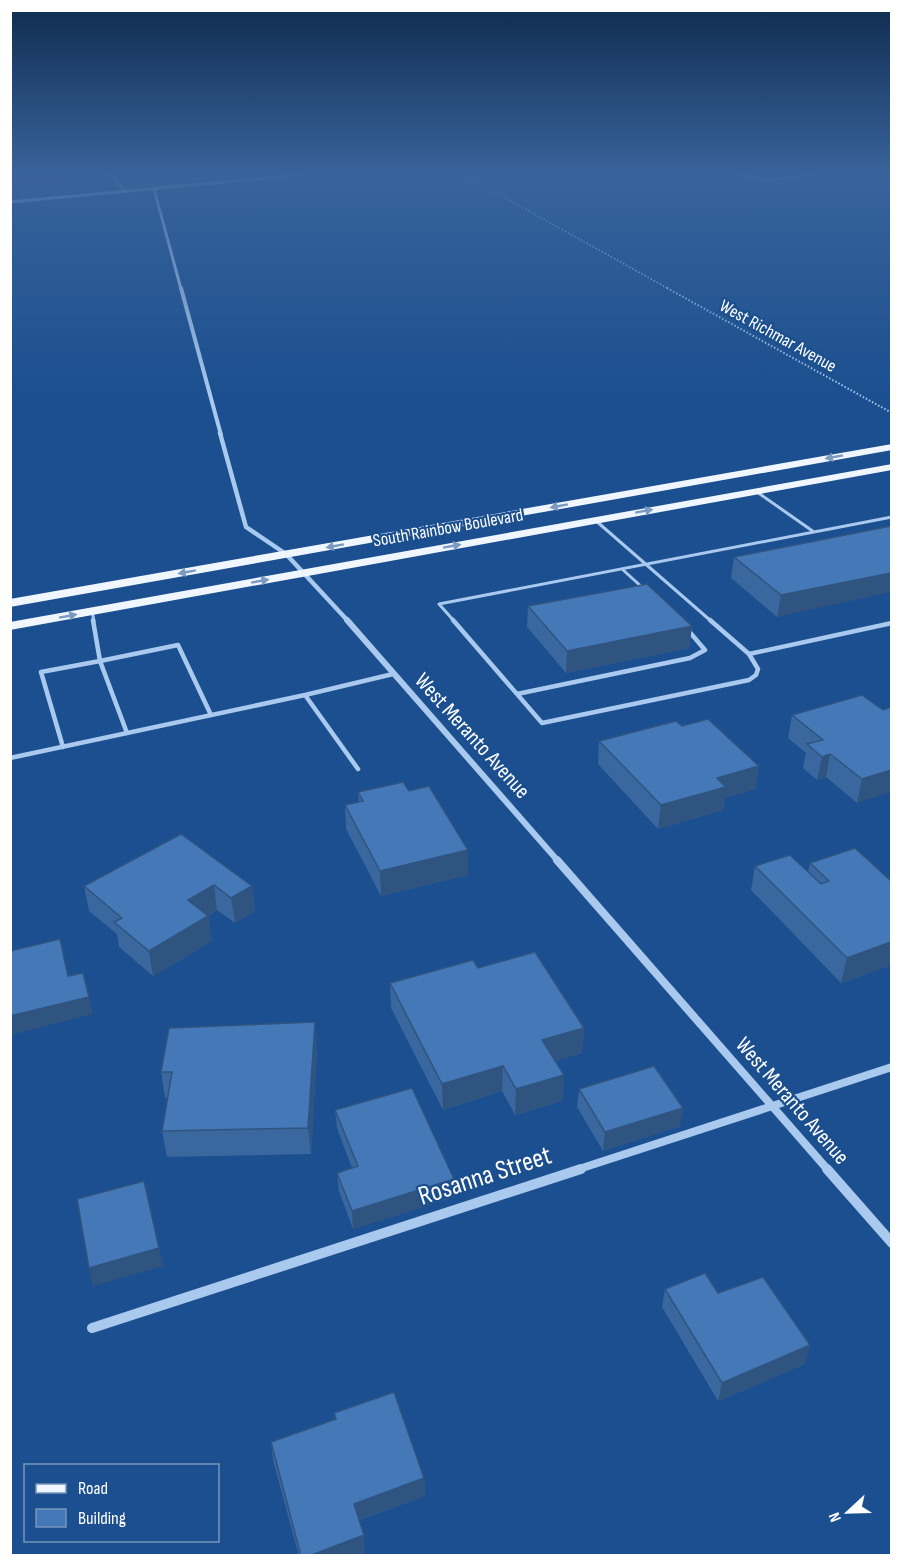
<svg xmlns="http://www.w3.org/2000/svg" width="902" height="1566" font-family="'Sofia Sans Condensed',sans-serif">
<rect width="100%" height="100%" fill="#1b4f8f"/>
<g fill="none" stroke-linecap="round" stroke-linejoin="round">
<!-- path-far1 -->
<path stroke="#a9c9ee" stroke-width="1.5" stroke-dasharray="1.5 2" stroke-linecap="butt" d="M464,175l205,114"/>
<!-- path -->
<path stroke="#a9c9ee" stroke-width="2" stroke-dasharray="1.5 2" stroke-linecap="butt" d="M667,288l225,125"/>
<!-- service-far2 -->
<path stroke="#a9c9ee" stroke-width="2" d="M111,175l14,16
M740,175l25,5 49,-5"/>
<!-- service-far1 -->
<path stroke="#a9c9ee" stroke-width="3" d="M757,492l57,40
M595,520l116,101
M622,569l22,20
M92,611l2,10
M454,621l-15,-17 453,-87"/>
<!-- service -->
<path stroke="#a9c9ee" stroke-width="4.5" d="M93,620l7,41 78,-16 33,70
M453,620l89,103 207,-43 7,-5 2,-6 -9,-15
M710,620l39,34 143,-31
M517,694l173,-36 15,-8 -18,-21
M63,747l-22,-75 59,-11 27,72
M10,758l295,-63
M358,769l-53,-74 88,-21"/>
<!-- minor-far5 -->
<path stroke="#a9c9ee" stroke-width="3" d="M154,189l27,100
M10,202l290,-27"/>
<!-- minor-far4 -->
<path stroke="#a9c9ee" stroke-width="4" d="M181,288l40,147"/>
<!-- minor-far3 -->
<path stroke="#a9c9ee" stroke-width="4.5" d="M220,433l26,94 40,27 62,67"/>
<!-- minor-far2 -->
<path stroke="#a9c9ee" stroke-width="6" d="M347,620l211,241"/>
<!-- minor-far1 -->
<path stroke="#a9c9ee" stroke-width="8" d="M557,860l271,310
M576,1170l316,-103"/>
<!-- minor -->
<path stroke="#a9c9ee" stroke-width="10" d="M827,1169l65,74
M92,1328l489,-159"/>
<!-- primary -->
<path fill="#f0f6ff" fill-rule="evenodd" d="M892,444v6l-882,157v-8z
M892,464v6l-882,160v-8z"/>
</g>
<!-- wall -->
<path fill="#3a679d" d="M891,526l-114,91 -46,-39 3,-21z
M528,606l164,20 -3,22 -123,25 -39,-46z
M883,710l-26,93 -31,-26 -9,3 -14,-12 3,-15 -18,-15 4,-23z
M682,726l77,40 -4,23 -30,9 -2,12 -65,19 -60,-65 1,-23z
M358,792l110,83 -87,21 -35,-67 -1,-24 14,-3z
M181,834l71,52 3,25 -20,12 -18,-13 -9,6 4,25 -59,35 -34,-29 -2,-13 -28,-23 -5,-25z
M810,863l81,18v84l-50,18 -90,-93 4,-24 53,6z
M478,968l106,60 -2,25 -27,8 9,14 -2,26 -47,14 -13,-24 -59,19 -52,-102 -1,-25z
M317,1048l-6,106 -144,3 -5,-26 6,-33h-3l-4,-26z
M579,1089l101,37 -77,25 -26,-44z
M335,1110l119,87 -101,32 -14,-38 -2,-18 15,-5 -15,-40z
M665,1289l53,4 87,71 -87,37 -56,-94z
M334,1413l90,65 1,18 -66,24 6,32 -8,4h-58l-26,-96 -2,-18 64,-22z"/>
<!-- shaded-wall -->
<path fill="#305480" d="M18,175h48l1,9 -57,5v-13z
M891,573v19l-114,25 4,-22z
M692,626l-3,22 -123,25 1,-22z
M830,754l-4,23 -9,3 5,-23z
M759,766l-4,23 -30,9 -2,12 -65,19 3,-24 56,-27z
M891,770v22l-34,11 5,-24z
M468,850v25l-87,21 -1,-25z
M214,885l3,25 -25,15 -4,-25z
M252,886l3,25 -20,12 -4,-25z
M208,916l4,25 -59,35 -4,-25z
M891,942v23l-50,18 6,-25z
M89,997l4,17 -82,21 -1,-19z
M315,1022l2,26 -6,106 -3,-26z
M584,1028l-2,25 -41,13 1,-26z
M503,1066l-1,25 -59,19 -1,-26z
M564,1075l-2,26 -47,14 1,-26z
M683,1108l-3,18 -77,25 2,-19z
M454,1179v18l-101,32 -1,-18z
M159,1248l4,18 -70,20 -4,-18z
M810,1345l-5,19 -87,37 4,-18z
M424,1478l1,18 -70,25 -1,-17z
M364,1535l1,17 -8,4h-48z"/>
<!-- building -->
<path fill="#4478b7" stroke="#305480" stroke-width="1.5" d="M891,526v47l-110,22 -47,-38z
M647,584l45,42 -125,25 -39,-45z
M862,695l21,15 8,-3v63l-29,9 -32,-25 -8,3 -15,-13 16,-4 -31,-25z
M708,719l51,47 -42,12 9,9 -65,18 -62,-64 77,-20 6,5z
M403,782l6,9 20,-5 39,64 -88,21 -35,-66 18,-4 -5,-9z
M181,834l71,52 -21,12 -17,-13 -26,15 20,16 -59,35 -35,-29 8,-4 -38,-32z
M855,848l36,33v61l-44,16 -92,-92 35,-11 31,29 8,-3 -19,-18z
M60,939l8,37 15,-3 6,24 -79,19v-65z
M535,952l49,76 -42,12 22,35 -48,14 -13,-23 -61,18 -52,-101 83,-23 5,8z
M315,1022l-7,106 -146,3 10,-59h-11l8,-44z
M654,1066l29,42 -78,24 -26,-43z
M412,1088l42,91 -102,32 -15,-38 21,-7 -23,-56z
M144,1181l15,67 -70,20 -12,-69z
M705,1273l13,20 45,-16 47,68 -88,38 -57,-94z
M394,1392l30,86 -70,26 10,31 -55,21h-8l-30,-114 65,-23 -2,-6z"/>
<!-- one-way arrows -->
<defs><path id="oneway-solid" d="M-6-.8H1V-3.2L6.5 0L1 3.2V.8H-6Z" transform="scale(1.5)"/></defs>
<g fill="#7b9ac1">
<use href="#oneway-solid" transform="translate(834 457) rotate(170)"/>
<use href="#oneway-solid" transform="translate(559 506) rotate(170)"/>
<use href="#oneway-solid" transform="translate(644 511) rotate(-10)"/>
<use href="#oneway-solid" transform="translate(335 546) rotate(170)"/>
<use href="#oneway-solid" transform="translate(452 546) rotate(-10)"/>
<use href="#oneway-solid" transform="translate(187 572) rotate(170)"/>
<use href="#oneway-solid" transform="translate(260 581) rotate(-10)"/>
<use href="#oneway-solid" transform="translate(68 616) rotate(-10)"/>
</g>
<!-- sky -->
<linearGradient id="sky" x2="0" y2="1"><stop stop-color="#0f2b4f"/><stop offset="0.44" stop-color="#39639b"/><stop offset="1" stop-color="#39639b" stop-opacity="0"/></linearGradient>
<rect width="902" height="395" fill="url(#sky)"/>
<g text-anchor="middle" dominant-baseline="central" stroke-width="4.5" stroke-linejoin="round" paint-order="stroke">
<!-- far-street labels -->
<g font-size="18" fill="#fff" stroke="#1b4f8f">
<text transform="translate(778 336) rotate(29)">West Richmar Avenue</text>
<text transform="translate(448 528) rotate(-10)">South Rainbow Boulevard</text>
</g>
<!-- street labels -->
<g font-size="22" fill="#fff" stroke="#1b4f8f">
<text transform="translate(472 736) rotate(48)">West Meranto Avenue</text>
<text transform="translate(792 1101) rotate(49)">West Meranto Avenue</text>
</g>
<!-- near-street labels -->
<g font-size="27" fill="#fff" stroke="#1b4f8f">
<text transform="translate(485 1176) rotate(-18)">Rosanna Street</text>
</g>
</g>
<!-- border -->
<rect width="902" height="1566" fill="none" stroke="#ffffff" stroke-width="24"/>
<!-- legend -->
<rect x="24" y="1464" width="195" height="78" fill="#1b4f8f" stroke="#7695bc" stroke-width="1.5"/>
<rect x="36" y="1484" width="30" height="9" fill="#f0f6ff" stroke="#7695bc" stroke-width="1.5"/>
<text x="78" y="1494" font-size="18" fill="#ffffff">Road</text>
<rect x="36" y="1509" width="30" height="18" fill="#4478b7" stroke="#7695bc" stroke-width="1.5"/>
<text x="78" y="1524" font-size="18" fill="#ffffff">Building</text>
<!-- north arrow -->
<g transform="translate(848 1512) rotate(248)" stroke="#1b4f8f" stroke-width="4.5" paint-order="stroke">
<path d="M0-4.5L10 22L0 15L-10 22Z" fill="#ffffff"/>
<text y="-9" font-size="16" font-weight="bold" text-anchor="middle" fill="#ffffff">N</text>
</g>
</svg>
